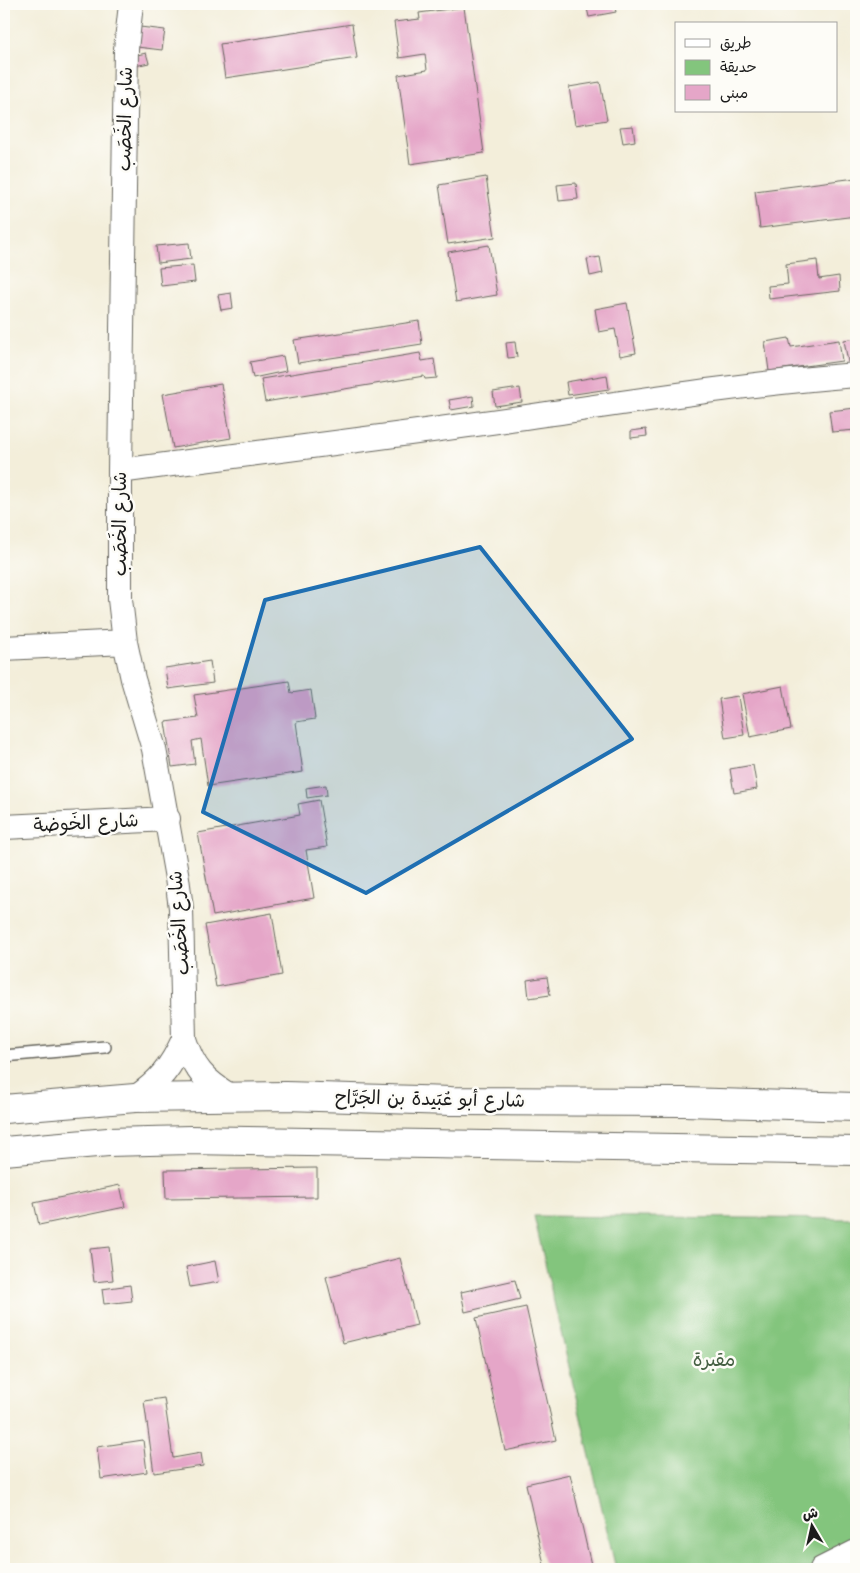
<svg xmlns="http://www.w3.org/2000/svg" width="860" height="1573" font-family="'Comic Neue','Playpen Sans Arabic',sans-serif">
<rect width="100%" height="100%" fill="#fdfcf7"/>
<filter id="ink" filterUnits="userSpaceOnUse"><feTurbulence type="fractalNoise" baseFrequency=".02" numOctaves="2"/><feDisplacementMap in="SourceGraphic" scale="10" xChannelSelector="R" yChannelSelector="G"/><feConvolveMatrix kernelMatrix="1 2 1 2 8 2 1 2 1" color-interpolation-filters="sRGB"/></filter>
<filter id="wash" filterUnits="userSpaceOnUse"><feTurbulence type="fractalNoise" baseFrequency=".0096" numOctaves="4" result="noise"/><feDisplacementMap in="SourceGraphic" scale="20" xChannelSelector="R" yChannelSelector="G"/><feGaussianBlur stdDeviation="1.12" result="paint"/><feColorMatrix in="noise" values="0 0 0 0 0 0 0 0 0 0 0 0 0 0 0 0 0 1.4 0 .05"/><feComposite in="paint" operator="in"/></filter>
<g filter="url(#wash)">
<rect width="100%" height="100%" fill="#f3eeda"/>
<!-- green -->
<path fill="#83c57d" stroke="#50704c" d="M534,1216l322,3v327l-46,23h-194z"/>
<g id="blocks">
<!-- building -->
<path fill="#e5a6c8" d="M586,4h28l2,8 -27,5z
M464,7l20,146 -74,11 -12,-89 29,-5 -2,-16 -26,4 -5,-36 26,-3 -1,-6z
M352,24l5,34 -132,20 -5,-34z
M140,27l25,3 -3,20 -25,-3z
M146,53l3,10 -14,3 -2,-10z
M600,82l7,38 -32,5 -6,-38z
M633,126l2,15 -12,2 -3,-16z
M486,177l9,60 -47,7 -9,-59z
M856,178v38l-96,12 -5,-37z
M576,183l2,16 -19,2 -2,-16z
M189,243l2,16 -33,4 -2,-17z
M489,245l8,50 -41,7 -8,-50z
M600,257l3,16 -13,3 -3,-17z
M817,260l2,19 20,-3 1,15 -71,8 -1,-13 20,-2 -2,-20z
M193,265l2,17 -34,4 -2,-18z
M231,293l2,15 -12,2 -3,-15z
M627,303l9,50 -16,3 -5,-27 -16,3 -4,-23z
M419,321l3,23 -124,19 -4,-23z
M789,338l2,9 48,-7 3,21 -73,10 -4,-29z
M856,338v23l-8,1 -4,-22z
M515,342l2,15 -9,1 -2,-15z
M420,353l2,8 12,-2 3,19 -12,1 -1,-3 -159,26 -4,-23z
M283,356l3,15 -33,7 -3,-16z
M607,375l2,14 -41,6 -2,-13z
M221,384l10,54 -58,10 -10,-54z
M520,388l2,14 -27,4 -2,-14z
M473,396l1,10 -23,4 -2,-10z
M856,408v22l-24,2 -3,-21z
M646,429l1,7 -16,2v-7z
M210,661l3,22 -45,6 -3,-21z
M289,681l2,12 20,-3 4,29 -19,3 7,50 -95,14 -7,-47 -9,2 3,23 -23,3 -7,-45 33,-4 -4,-23z
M783,686l8,43 -41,8 -8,-43z
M738,696l6,39 -19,3 -6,-39z
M753,765l4,24 -23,4 -4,-24z
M326,785l1,10 -20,3 -1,-10z
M319,800l8,47 -21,3 8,48 -101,18 -15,-83 102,-18 -2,-11z
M272,913l10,62 -66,12 -11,-62z
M547,977l3,18 -21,3 -2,-18z
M317,1168v29l-151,2 -1,-29z
M120,1185l5,22 -86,18 -5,-22z
M109,1247l4,33 -19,2 -4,-33z
M400,1258l17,67 -74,18 -17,-66z
M215,1261l4,21 -29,5 -4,-20z
M515,1280l5,19 -55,13 -4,-20z
M130,1285l2,16 -28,3 -2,-15z
M526,1307l30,133 -51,11 -29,-133z
M164,1398l9,60 28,-5 2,13 -49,7 -10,-72z
M143,1440l4,32 -46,7 -4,-32z
M570,1474l22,95h-47l-19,-85z"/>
</g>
</g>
<g filter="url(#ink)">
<use href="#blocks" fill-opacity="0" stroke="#67665e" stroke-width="1"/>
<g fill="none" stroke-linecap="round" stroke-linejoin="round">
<defs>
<path id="lane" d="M4,1056l101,-9"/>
<path id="street" d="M131,4l-5,45 -6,422v128l5,43 8,37 21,70 23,129 4,30 3,131c9,29 20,41 46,57
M120,471c142,-19 284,-36 426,-57 103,-15 206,-31 310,-39
M4,648l121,-6
M4,827l164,-8
M135,1098c25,-17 36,-31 49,-59
M822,1569l34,-17"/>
<path id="secondary" d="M4,1109l131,-11 151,-2 165,5 233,1 172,5
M4,1151l104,-9 82,-2 666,11"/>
</defs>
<!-- lane casing -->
<use href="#lane" stroke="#67665e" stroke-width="14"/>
<!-- street casing -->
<use href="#street" stroke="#67665e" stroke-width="26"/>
<!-- secondary casing -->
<use href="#secondary" stroke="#67665e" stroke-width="30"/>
<!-- lane -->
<use href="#lane" stroke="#fff" stroke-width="11"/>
<!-- street -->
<use href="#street" stroke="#fff" stroke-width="24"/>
<!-- secondary -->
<use href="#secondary" stroke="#fff" stroke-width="28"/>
</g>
</g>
<!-- marked area -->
<path fill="#1f6fb2" fill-opacity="0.2" stroke="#1f6fb2" stroke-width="4" stroke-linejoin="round" d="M480,547l152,192 -266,154 -163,-81 62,-212z"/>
<g text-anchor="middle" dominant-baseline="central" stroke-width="5" stroke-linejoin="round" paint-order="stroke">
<!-- street labels -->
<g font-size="19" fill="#1c1c1c" stroke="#fdfcf7">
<text transform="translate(125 119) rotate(-89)">شارع الخَصَب</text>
<text transform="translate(120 524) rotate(-90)">شارع الخَصَب</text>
<text transform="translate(86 823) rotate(-3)">شارع الخَوضة</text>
<text transform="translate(179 923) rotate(-94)">شارع الخَصَب</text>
<text transform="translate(430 1099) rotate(1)">شارع أبو عُبَيدة بن الجَرَّاح</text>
</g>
<!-- park labels -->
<g font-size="19" fill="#456043" stroke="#fdfcf7">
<text x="714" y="1360">مقبرة</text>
</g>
</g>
<!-- margin -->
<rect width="860" height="1573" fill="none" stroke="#fdfcf7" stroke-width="20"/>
<!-- legend -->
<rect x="675" y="22" width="162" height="90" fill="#fdfcf7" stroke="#a3a29f"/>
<rect x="685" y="39" width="25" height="8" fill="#ffffff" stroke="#a3a29f"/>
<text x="720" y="48" font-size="15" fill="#1c1c1c">طريق</text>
<rect x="685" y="60" width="25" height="15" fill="#83c57d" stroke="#a3a29f"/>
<text x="720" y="72" font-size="15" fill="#1c1c1c">حديقة</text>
<rect x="685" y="85" width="25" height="15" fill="#e5a6c8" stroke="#a3a29f"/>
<text x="720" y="98" font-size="15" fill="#1c1c1c">مبنى</text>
<!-- north arrow -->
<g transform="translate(812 1526) rotate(351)" stroke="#fdfcf7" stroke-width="4" paint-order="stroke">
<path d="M0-4L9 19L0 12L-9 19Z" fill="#1c1c1c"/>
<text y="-8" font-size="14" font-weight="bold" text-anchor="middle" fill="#1c1c1c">ش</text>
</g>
</svg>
